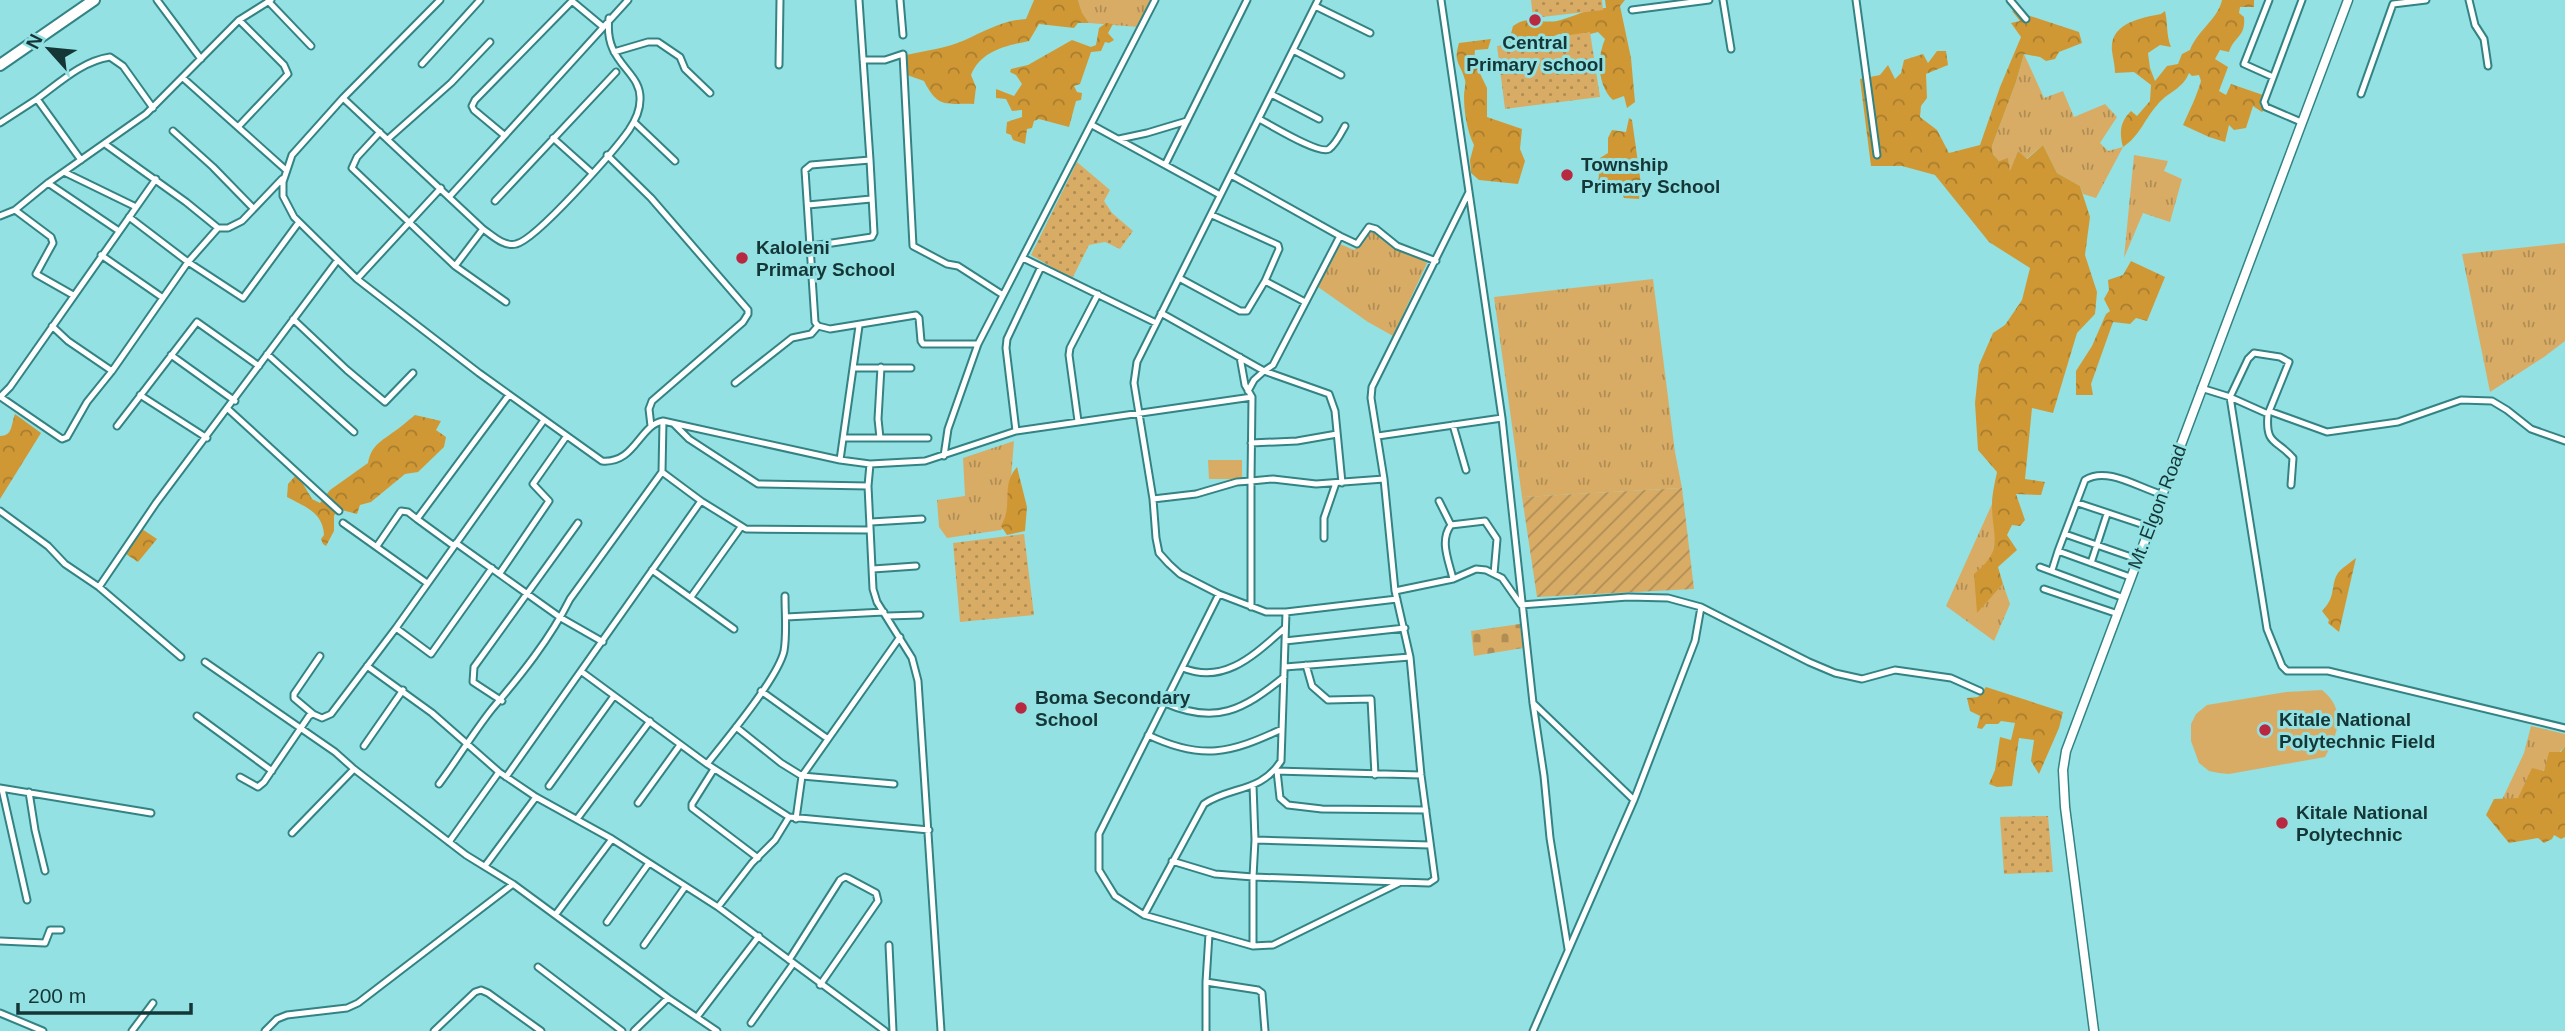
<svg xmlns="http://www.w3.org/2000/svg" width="2565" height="1031" font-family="Helvetica,sans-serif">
<defs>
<pattern id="grass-tufts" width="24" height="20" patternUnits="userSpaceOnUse" patternTransform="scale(1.75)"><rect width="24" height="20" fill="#d9ac66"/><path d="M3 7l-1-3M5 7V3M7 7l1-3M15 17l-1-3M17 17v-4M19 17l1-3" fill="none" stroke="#af8d55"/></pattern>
<pattern id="forest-crowns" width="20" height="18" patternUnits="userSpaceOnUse" patternTransform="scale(1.75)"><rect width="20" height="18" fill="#d09835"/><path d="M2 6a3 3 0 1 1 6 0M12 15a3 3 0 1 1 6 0" fill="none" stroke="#a87d2e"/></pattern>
<pattern id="cemetery-stones" width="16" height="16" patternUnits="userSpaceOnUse" patternTransform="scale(1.75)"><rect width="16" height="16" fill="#d9ac66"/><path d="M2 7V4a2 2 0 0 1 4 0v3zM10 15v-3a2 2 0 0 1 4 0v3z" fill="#af8d55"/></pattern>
<pattern id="park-dots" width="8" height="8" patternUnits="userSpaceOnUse" patternTransform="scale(1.75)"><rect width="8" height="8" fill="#d9ac66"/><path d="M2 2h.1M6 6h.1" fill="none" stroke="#af8d55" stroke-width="1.8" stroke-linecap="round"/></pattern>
<pattern id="garden-furrows" width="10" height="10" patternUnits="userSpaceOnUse" patternTransform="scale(1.75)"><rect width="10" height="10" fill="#d9ac66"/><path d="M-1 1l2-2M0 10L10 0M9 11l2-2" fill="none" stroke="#af8d55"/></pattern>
</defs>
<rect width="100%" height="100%" fill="#93e1e2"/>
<!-- grass -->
<path fill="url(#grass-tufts)" d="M1078,0h74l-14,27 -49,-4 -7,-9z
M2024,54l20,44 19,-7 11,26 31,-13 12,13 -17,26 8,8 15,-4 -27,51 -13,-4 -3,-8 -23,-13 -14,-28 -17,14 -8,-8 -8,22 -2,-14 -9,2 -6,-7 -1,-8 24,-64z
M2134,155l34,6 -4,10 18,8 -12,43 -27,-9 -19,45z
M1371,230l56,33 -34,73 -25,-14 -50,-35 22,-43 14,6z
M2565,243v98l-21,16 -54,35 -28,-138z
M1653,279l22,173 7,36 -160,9 -28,-200z
M1014,441l-4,50 1,32 -10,7 -54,8 -8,-11 -2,-27 28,-4 -2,-38z
M1992,504l4,35 -19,73 26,-28 7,20 -16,37 -48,-35z
M2531,726l34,8v12l-47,53 -16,1 22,-47z"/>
<!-- forest -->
<path fill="url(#forest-crowns)" d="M1034,0h44l4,13 7,10h-11l-4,5 -35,-4 -10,17c-24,5 -48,10 -58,34l5,12 -2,17c-28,-1 -36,5 -50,-23l-17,-6 -1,-20c19,-4 41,-7 59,-15 20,-9 39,-20 61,-21z
M1605,0h20l-5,6 11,52 4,44 -8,6 -3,-12 -11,4c-16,-15 -16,-43 -8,-61l-7,-7 -20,5 -19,-3 -17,7 -29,6 -4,-6 4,-15c17,-12 25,-2 44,-5 17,-4 30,-13 49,-13z
M2222,0h32v7h-14l-1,6 5,4c2,20 -10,19 -15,35l-9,-2 -5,9 13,8 -9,24 7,4 5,-11 32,11 -3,10 5,4 -3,3 -9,-6 -7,22 -12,2 -5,-5 -4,17 -16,-5 -26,-12c7,-16 13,-27 18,-44l-2,-6 -7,1 -3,-3c-7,17 -20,18 -31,31 -13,14 -18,32 -35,43 -4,-15 -3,-25 8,-36l6,5 13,-15 1,-16 -17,-13 -19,1c0,-8 -2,-14 -3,-22 -3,-28 29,-33 49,-37l4,-3c3,12 1,24 6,36l-11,-2 -12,8 2,15 5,13 12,-15 11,-2 4,-10 8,-4c7,-19 28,-31 32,-50z
M2020,8l4,6 55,18 3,11 -23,9 -4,7 -9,2 -6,-4 -16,-3 -8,28 -24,64 1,8 6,7 9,-3 2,13 8,-20 9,8 16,-14 14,28 23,13 10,31 -5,38 12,37 -2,22 -18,19 -24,80 -21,-5 -7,71 20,3 -4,13 -25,-1 9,26 -5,6 -8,-1 -5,10 10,15 -19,17 5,17 -26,29 -3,-39c31,-25 18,-36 18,-69 0,-11 3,-23 5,-33l-19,-22 -3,-47 4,-38 14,-32 12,-8 17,-25 8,-32 -41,-26 -54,-67 -33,-9h-31l-11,-87 20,-4 8,-10 7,14 6,-6 3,-13 19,-6 5,9 9,-12h9l2,14 -22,9 1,24 -6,8 -1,11 17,13 12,23 31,-8 20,-58 21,-50 -10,-14 9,-2 -8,-10z
M1106,23l7,1 -5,9 6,7 -5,3 -4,-1 -4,9 -10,1 -11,32 -6,2 3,6 5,1 -1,7 -5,1 -7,26 -30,-8 -5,2 -2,7 -5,1 -2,15 -12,-4 -2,-5 -5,-2 1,-11 15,-5v-7l-10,1 -6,-12 -10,-1v-9l18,7 8,-12 -6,-9 -6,-3 1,-3 17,-4 44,-25 19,7 5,-2 3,-17z
M1491,39l-3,10 -13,1 -1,11 13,27v29l35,12 -2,20 5,12 -7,23 -39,-4 -8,-7 -1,-13 4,-15c-7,-14 -10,-33 -10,-49 0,-5 2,-12 1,-16 -5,-18 -12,-17 -6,-37z
M1629,118l3,2 10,71 -3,8 -15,-1 -3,-8 -18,4 -5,-6 2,-30 8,-5v-15l4,-8 14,2z
M2131,261l34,16 -18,44 -11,-3 -6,6 -17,-2 -22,62 2,11h-17v-24l16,-25 14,-32 4,-3 -6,-12 5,-9 -1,-10 15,-5z
M15,414l26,19 -41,66v-63c13,0 11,-12 15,-22z
M415,415l26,6 -5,9 10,7 -2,10 -26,25 -13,2 -34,28 -11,3 -3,9 -19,-5 -4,7v15l-8,15 -3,-2 -2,-5 3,-4c-1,-23 -19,-28 -37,-38l1,-13 9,-10 15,25 8,4 10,-13 38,-27c3,-17 12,-21 24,-30 8,-5 15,-12 23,-18z
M1017,467l10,40 -2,24 -18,4 -6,-9c13,-22 -1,-40 16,-59z
M142,529l15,10 -19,23 -12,-8z
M2356,558l-17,74 -11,-9 1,-3 -7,-9c15,-15 8,-26 16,-38 4,-5 13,-11 18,-15z
M1986,687l77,25 -4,16 -20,46 -8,-13 3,-21 -15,-2 -7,48 -15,1 -8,-3 6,-14 5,-33 11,3 4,-17 -14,-2 -3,3h-12l-4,5 -5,-1 3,-12 -10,-5 -3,-13 11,-1z
M2565,746v91l-4,2 -7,-4 -2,4 -8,4 -6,-5 -29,5 -23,-28 8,-16 24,-1 14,-30 12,3 5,-19h12z"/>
<!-- cemetery -->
<path fill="url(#cemetery-stones)" d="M1520,624l3,24 -49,8 -3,-25z"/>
<!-- park -->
<path fill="url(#park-dots)" d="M1531,0h71l1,10 -70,8z
M1590,32l10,65 -95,12 -8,-63z
M1077,162l33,28 -6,11 8,12 21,18 -13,18 -15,-7 -16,3 -17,34 -41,-24z
M1024,534l10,81 -74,7 -7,-79z
M2048,816l5,56 -49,2 -4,-57z"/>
<!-- garden -->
<path fill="url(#garden-furrows)" d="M1682,488l12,101 -157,8 -15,-100z"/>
<!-- pitch -->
<path fill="#d9ac66" d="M1208,460h34v19h-33z
M2322,690c25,20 16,44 3,67l-96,17 -10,-1 -10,-2 -10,-8 -8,-22v-17l5,-10 11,-9 79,-13z"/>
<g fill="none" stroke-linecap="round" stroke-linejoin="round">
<defs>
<path id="street" d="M157,0l44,59
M440,0l-97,98 -51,57 -9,27v14l11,21 63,62 122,94 123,88c33,3 37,-36 61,-40l177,39 30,4 55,-3 91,-30 236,-34
M859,0l11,160
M900,0l3,35
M1318,0l-181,362 -3,21 19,116 3,39 3,15 10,11 11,10 39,20 47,18h20l111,-13
M1441,0l61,418 31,285 11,73 6,62 18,111
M1723,0l8,49
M1856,0l21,155
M2010,0l16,19
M2269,0l-25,64 29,13
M2469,0l6,25 9,14 4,27
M268,1l43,45
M1315,6l55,27
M1632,10l77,-10
M1293,50l48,25
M614,52l34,-10h10l22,15 5,12 25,24
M863,60h22l18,-6 10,192 34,18 11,2 45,29
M422,64l58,-64
M779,65l1,-65
M183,78l103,92
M1271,94l48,25
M2361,94l32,-90 33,-4
M343,98l140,131c10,7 21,18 33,15 20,-4 99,-94 113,-114 6,-9 11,-19 11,-30 2,-30 -37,-36 -31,-82
M1259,119c12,6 60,36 70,30 7,-5 12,-16 16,-23
M634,122l41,39
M2301,122l-35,-15 -2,-5 38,-102
M0,123l37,-24
M1092,125l128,70
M238,127l50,-53 -4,-9 -45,-45
M173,131l40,36 40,41
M380,132l-23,25 -5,11 103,98 28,-37
M504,135l-30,-25 -2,-4 3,-6 97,-99 30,25
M553,138l39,35
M388,139l63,-56 39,-41
M1119,139l28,-6 40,-12
M105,144l81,58 32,26
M607,155l44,43 97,112v4l-5,8 -91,79 -3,8 2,17
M81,160l-44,-61c22,-16 45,-38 73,-42l13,9 30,42
M1165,165l82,-165
M64,172l72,35
M48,183l71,48
M450,196l178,-196
M495,201l121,-129
M808,205l63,-6
M15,210l36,27 2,6 -17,31 37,21
M0,216l15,-6 33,-27 98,-69 93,-94 32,-20
M129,217l59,45 55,36 56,-76
M218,228h10l14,-7 40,-42
M1340,236l17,8 12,-17 7,2 21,17 39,15
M812,246l60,-9 2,-4 -4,-73 -59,5 -6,5 10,152 3,4 12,3 86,-14 3,3 2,23 2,3h55
M101,255l62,43
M1023,258l133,65
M455,266l51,36
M1179,278l61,33h7l18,-30 14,-32 -1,-4 -66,-30
M357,279l84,-91
M1265,281l40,21
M1161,313l103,58 9,-6 67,-129 -109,-61
M293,319l54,51 38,32 28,-29
M52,326l16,15 44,30 76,-109 30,-34
M267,354l87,78
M171,355l64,46
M853,368h58
M735,383l57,-45 19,-4 7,-8
M2201,388l29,9 38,17c-3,32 9,25 25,44l-2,27
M1248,391l6,-11 10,-9 65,23 6,17 7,72
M140,395l67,43
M0,397l10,-10 146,-208
M2,398l60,41 5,-2 20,-35 25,-31
M228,409l111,102
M2269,411l58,21 71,-10 63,-22 31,1 15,9 24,19 34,12
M2268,414l21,-52 -9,-5 -26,-4 -6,6 -18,38 37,232 15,37 5,5h41l237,57
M663,421l-1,51 39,29
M1078,421l-9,-66 1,-7 28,-54
M674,424l15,15 69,45 110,2
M1453,425l13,45
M117,426l80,-104 62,44
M1016,431l-10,-83 1,-9 34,-72
M1378,436l124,-18
M845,438h83
M880,438l-2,-19 3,-52
M1251,443l46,-2 40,-7
M944,456l4,-27 30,-85 177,-344
M840,460l19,-134
M870,464l-2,22 5,103 4,13 35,56 6,23 23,350
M1153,499l43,-5 41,-12 14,-1 1,-84 -7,-12 -5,-28
M1439,501l12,24
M2078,503l72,24
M0,511l48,35 17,18 34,23 82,70
M871,522l51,-3
M343,523l84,60
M2065,534l72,25
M1324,538v-20l12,-35
M456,543l105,75 42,24
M377,546l24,-35 7,1 9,7
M454,546l-37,-27 92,-124
M2091,563l16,-49
M2040,567l84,31
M873,569l43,-3
M652,570l82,59
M2052,570l6,-19
M500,573l49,-72 -16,-17 33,-47
M2130,577l-72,-26 27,-71c22,-14 54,8 76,14
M1453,579c-4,-18 -14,-38 -2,-54l34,-4 12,18 -3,35
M99,587l57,-84 181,-242
M2044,589l74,25
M1395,591l58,-12 23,-10 10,1 16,8 19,27 107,-8 40,1 33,9 108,55 26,11 27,6 33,-9 56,8 29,13
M1219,594l-120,240v36l16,26 29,19 109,31 20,-1 126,-62
M691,597l50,-70
M1251,607v-126l22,-2 43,5 68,-5
M887,616l33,-1
M786,617l98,-5
M396,628l35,26 61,-86
M1285,641l120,-13
M205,662l130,90 19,17 112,86 47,29 155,114 49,33
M1306,665l6,21 16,14 43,-1 4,76
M367,666l65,47 67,59 37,25 76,42 106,68 167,124
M1285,667l125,-10
M1183,668c42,17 72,-14 102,-40
M582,672l125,92 82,53 140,13
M761,691l67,48
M502,701l-29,-19 1,-15 104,-144
M1165,703c51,22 78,7 119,-26
M313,714l-19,-16v-4l26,-38
M197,716l75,55
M736,727l45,36 21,13 98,-139
M1148,735c54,26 83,18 134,-6
M364,746l39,-56
M707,764c18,-23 71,-86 77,-113 3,-17 1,-37 1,-55
M714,769l-22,35v4l66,50
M1275,771l146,4
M1277,771l3,27 8,7 34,4 104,1
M240,777l18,10 6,-5 45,-66 4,-2 9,4 9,-4 65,-86 148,-208
M506,777l195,-276 45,28 124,1
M439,784c18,-24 34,-51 53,-75 29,-34 58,-70 78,-110l92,-127
M1253,785l2,55 -2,37 176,6 6,-4 -14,-104 -11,-118 -15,-66 -11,-112 -13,-81 1,-11 6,-12 91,-183
M549,786l65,-90
M0,788l151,25
M2,789l25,111
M29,792l6,38 10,41
M1634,800l61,-159 6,-34
M638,803l42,-58
M577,819l73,-98
M796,819l6,-43 92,8
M292,833l62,-64
M1255,840l175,5
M449,842l50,-70
M1172,861l43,13 38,3v69
M485,866l51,-69
M718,907l34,-44 23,-23 14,-23
M556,914l56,-75
M1144,915l60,-111c26,-18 57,-11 77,-43l5,-149
M607,922l42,-59
M0,941l45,2 5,-13h11
M644,945l41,-58
M889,945l4,86
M789,960l51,-80 5,-3 3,1 28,15 2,8 -58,84
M538,967l84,64
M1206,982l52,8 4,3 3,38
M0,1013l43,18
M697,1017l62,-81
M751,1023l42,-59
M132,1031l21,-28
M265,1031l12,-12 10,-4 60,-7 11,-5 155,-119
M434,1031l41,-39 6,-2 7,3 53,38
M634,1031l34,-33
M1206,1031v-49l3,-48
M1533,1031l101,-231 -101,-97"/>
<path id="secondary" d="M2094,1031l-29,-224 -2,-37 3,-19 282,-751"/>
<path id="highway" d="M0,65l94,-65"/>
</defs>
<!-- street casing -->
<use href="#street" stroke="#338384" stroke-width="9"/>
<!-- secondary casing -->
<use href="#secondary" stroke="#338384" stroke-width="11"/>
<!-- highway casing -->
<use href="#highway" stroke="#338384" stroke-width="14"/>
<!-- street -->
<use href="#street" stroke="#fff" stroke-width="5"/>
<!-- secondary -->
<use href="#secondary" stroke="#fff" stroke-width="8"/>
<!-- highway -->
<use href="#highway" stroke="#fff" stroke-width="10"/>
</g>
<!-- markers -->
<g fill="#b92841" stroke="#93e1e2" stroke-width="2.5">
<circle cx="1535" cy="20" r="7"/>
<circle cx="1567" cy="175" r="7"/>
<circle cx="742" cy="258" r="7"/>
<circle cx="1021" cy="708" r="7"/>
<circle cx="2265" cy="730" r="7"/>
<circle cx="2282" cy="823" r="7"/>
</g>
<g text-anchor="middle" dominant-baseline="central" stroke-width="6" stroke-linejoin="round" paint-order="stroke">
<!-- poi labels -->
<g font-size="19" font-weight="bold" fill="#153637" stroke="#93e1e2" text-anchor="start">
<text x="1535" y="42" text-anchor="middle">Central<tspan x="1535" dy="22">Primary school</tspan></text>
<text x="1581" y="164">Township<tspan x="1581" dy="22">Primary School</tspan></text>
<text x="756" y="247">Kaloleni<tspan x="756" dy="22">Primary School</tspan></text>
<text x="1035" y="697">Boma Secondary<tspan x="1035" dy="22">School</tspan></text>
<text x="2279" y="719">Kitale National<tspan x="2279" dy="22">Polytechnic Field</tspan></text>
<text x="2296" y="812">Kitale National<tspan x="2296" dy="22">Polytechnic</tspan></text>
</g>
<!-- street labels -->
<g font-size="19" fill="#153637" stroke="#93e1e2">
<text transform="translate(2157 507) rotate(-69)">Mt. Elgon Road</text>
</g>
</g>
<!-- north arrow -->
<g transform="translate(49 49) rotate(297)" stroke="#93e1e2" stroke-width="5" paint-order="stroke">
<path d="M0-5L12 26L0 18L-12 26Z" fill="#153637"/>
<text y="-10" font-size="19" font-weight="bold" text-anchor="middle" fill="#153637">N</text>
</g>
<!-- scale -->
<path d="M18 1003v10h173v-10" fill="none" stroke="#153637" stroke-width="3.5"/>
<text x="28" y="1003" font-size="21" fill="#153637" stroke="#93e1e2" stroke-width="5" paint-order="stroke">200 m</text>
</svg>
